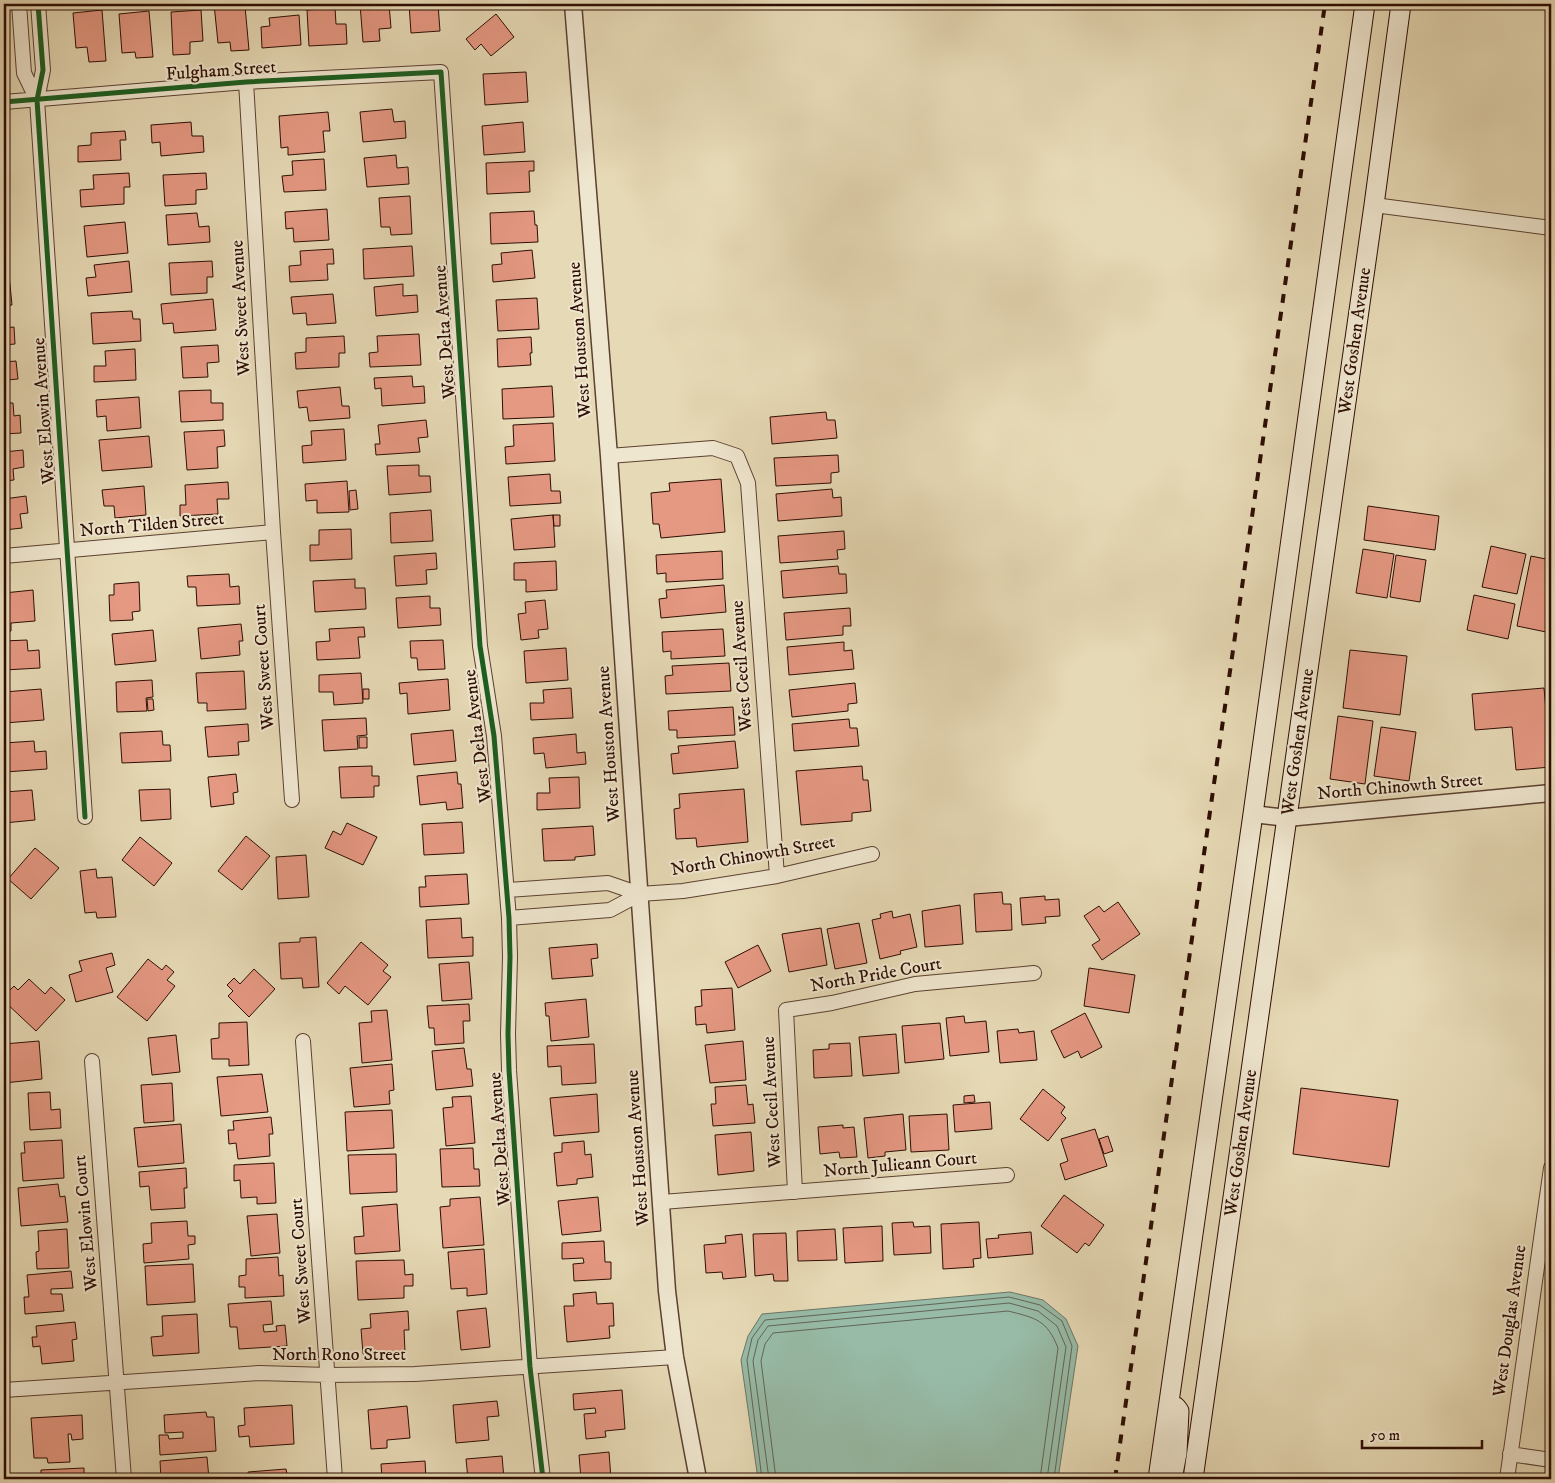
<svg xmlns="http://www.w3.org/2000/svg" width="1555" height="1483" font-family="'IM FELL DW Pica',serif">
<rect width="100%" height="100%" fill="#e6d9b5"/>
<filter id="stains"><feTurbulence type="fractalNoise" baseFrequency=".004" numOctaves="4"/><feColorMatrix values="0 0 0 0 .2 0 0 0 0 .09 0 0 0 0 .02 0 0 0 .5 -.17"/></filter>
<radialGradient id="worn" r=".72"><stop offset=".6" stop-color="#630" stop-opacity="0"/><stop offset="1" stop-color="#630" stop-opacity=".3"/></radialGradient>
<!-- water -->
<path fill="#97bba7" stroke="#6d7565" d="M1010,1292l33,8 23,19 12,27 -20,133h-300l-17,-119 7,-24 14,-22z"/>
<g fill="none" stroke-linecap="round" stroke-linejoin="round">
<!-- shore -->
<path stroke="#626455" stroke-width="1" d="M762,1479l-15,-119 5,-22 13,-18 244,-23 31,8 22,16 10,25 -18,133
M769,1479l-16,-118 5,-21 10,-14 241,-23 29,8 19,15 9,21 -19,132
M776,1479l-15,-118 4,-17 8,-11 235,-22c28,7 39,9 50,37l-18,131"/>
</g>
<!-- building -->
<path fill="#e59882" stroke="#2d0d03" d="M214,4h21v3l10,-1 4,44 -18,1 -1,-9 -12,1z
M360,4h29l2,24 -12,1 1,12 -17,1z
M409,4h29l2,27 -29,2z
M823,4h18v3l-18,2z
M335,8l1,16h10l1,20 -38,2 -2,-36z
M102,10l4,51 -17,1 -2,-15 -11,1 -3,-35z
M201,10l2,31 -13,1v12l-17,1 -2,-43z
M149,11l4,46 -17,1 -1,-6 -13,1 -3,-39z
M496,14l18,23 -23,19 -10,-12 -6,6 -9,-11z
M299,15l2,30 -39,3 -1,-21 9,-1 -1,-8z
M526,72l2,30 -43,3 -2,-31z
M392,109l2,13 11,-1 1,17 -43,4 -3,-30z
M328,112l2,19h-7l2,21 -37,3v-8l-7,1 -2,-32z
M191,122l1,14h11l1,16 -43,4 -1,-14 -8,1 -1,-18z
M523,122l2,30 -41,3 -2,-29z
M125,131l1,9h-6l1,20 -43,2v-16l13,-1v-12z
M396,155l1,13 11,-1 1,17 -42,3 -3,-29z
M324,159l2,31 -42,2 -2,-16 11,-1 -1,-14z
M534,161v10h-5l1,21 -43,2 -1,-31z
M129,173l1,14h-6v17l-43,3 -1,-17 14,-1 -1,-14z
M206,173l1,16 -11,1v14l-31,2 -2,-31z
M410,196l2,38 -21,1 -1,-8h-9l-2,-29z
M327,209l2,31 -35,2 -1,-14 -7,1 -1,-17z
M534,211l1,14h2l1,17 -47,2 -1,-31z
M197,213l2,14 10,-1 1,16 -42,3 -2,-30z
M125,222l3,31 -41,4 -3,-31z
M4,246h4l1,18h-5z
M412,246l2,30 -50,3 -1,-30z
M333,249l1,15h-7l1,16 -38,2 -1,-16 12,-1 -1,-14z
M532,250l3,28 -42,4 -1,-17 10,-1 -1,-11z
M129,261l3,31 -44,4 -2,-18 10,-1 -2,-12z
M212,261l1,16h-6v16l-36,2 -2,-32z
M4,275h5l3,30 -8,1z
M403,284v12l14,-1 1,17 -42,4 -2,-29z
M333,294l3,29 -29,2 -1,-12 -13,1 -2,-17z
M537,298l2,31 -41,2 -2,-31z
M213,299l3,31 -42,3 -1,-10 -10,1 -2,-20z
M132,311l1,8h7l1,22 -48,3 -2,-31z
M14,327l1,17 -11,1v-17z
M419,334l2,31 -51,2 -1,-14 9,-1 -1,-16z
M344,336l1,17h-6v14l-43,2 -1,-16 11,-1v-14z
M531,337l1,16h-2l1,12 -33,2 -1,-28z
M218,345l1,17 -12,1 1,14 -25,1 -2,-31z
M135,349l1,31 -42,2v-16h12l-1,-15z
M16,361l2,18 -11,1 1,13h-4v-31z
M412,376l1,11 11,-1 1,17 -43,3 -1,-18 -6,1 -1,-11z
M552,386l2,31 -51,2 -1,-30z
M340,387l2,19h7l1,12 -41,3 -2,-14 -8,1 -2,-17z
M211,390v13h12v17l-42,2 -2,-31z
M139,397l2,31 -34,3 -1,-15 -9,1 -1,-17z
M4,403h9l1,13 6,-1 1,18 -17,1z
M826,412l1,8h8l2,18 -65,6 -2,-27z
M426,420l2,17 -10,1 2,14 -44,3 -1,-11h5l-2,-19z
M553,423l2,38 -49,3 -1,-17 9,-1 -1,-21z
M344,429l2,31 -43,3 -1,-17 10,-1 -1,-14z
M224,430l1,16 -8,1 1,21 -31,2 -3,-38z
M149,436l3,31 -50,4 -3,-31z
M23,450l1,17 -11,2 1,11 -10,1v-29z
M838,455l1,17 -8,1v10l-55,3 -2,-28z
M419,465v11h11l1,16 -42,3 -2,-29z
M550,474l1,17h9l1,12 -51,3 -2,-29z
M721,479l4,53 -64,6 -2,-14h-6l-2,-31 19,-2 -1,-8z
M347,481l2,31 -32,1v-13l-11,1 -1,-17z
M228,482l1,17h-12l1,15 -38,2v-11h6l-1,-20z
M144,486l2,29 -31,3 -1,-12h-10l-2,-16z
M832,489l1,9 8,-1 1,19 -64,5 -2,-27z
M356,490l2,19 -8,1 -1,-19z
M26,496l2,17 -8,1 2,14 -18,2v-31z
M1368,506l71,10 -4,34 -71,-10z
M431,510l2,31 -42,2 -1,-30z
M553,515h7v11h-6z
M553,515l2,32 -41,3 -3,-31z
M351,529l1,30 -42,2v-16h9v-15z
M844,531l1,18 -8,1 1,9 -58,4 -2,-27z
M1491,546l35,8 -9,40 -35,-7z
M1363,549l31,5 -7,44 -31,-5z
M722,551l1,28 -57,3v-9l-9,1 -1,-19z
M436,553l1,16 -11,1 1,14 -31,2 -2,-30z
M1396,555l30,5 -6,42 -30,-5z
M1531,556l20,4v73l-34,-7z
M556,561l1,29 -31,2v-12h-12v-17z
M838,566l1,8h7l1,19 -64,5 -2,-27z
M229,574l1,13 9,-1 1,18 -43,2 -1,-19h-8l-1,-11z
M355,579v9h10l1,21 -51,3 -2,-31z
M139,582l1,29 -8,1 1,8 -23,1 -1,-26h5v-11z
M724,585l2,27 -65,6 -2,-19 8,-1 -1,-8z
M33,590l2,31 -24,2v8l-7,1v-39z
M1474,595l41,9 -7,35 -41,-9z
M430,596v12h10l1,17 -43,3 -2,-30z
M545,600l3,29 -10,1 1,8 -18,2 -3,-26 8,-1 -1,-11z
M850,608l1,18h-8v9l-57,5 -2,-27z
M241,624l2,17h-4l1,14 -39,4 -3,-31z
M364,627l1,10h-7l2,21 -43,2 -1,-18 14,-1 -1,-12z
M723,629l2,27 -54,3v-8l-8,1 -1,-20z
M153,630l3,31 -41,4 -3,-31z
M27,640l1,11 11,-1 1,18 -36,2v-29z
M443,640l2,29 -27,1 -1,-12h-6l-1,-17z
M844,642v9l8,-1 2,19 -65,6 -2,-28z
M566,648l2,32 -42,3 -2,-32z
M1350,650l57,6 -7,59 -57,-7z
M729,663l2,28 -65,3 -1,-18 8,-1 -1,-9z
M244,671l2,38 -39,2v-8h-9l-2,-30z
M361,673l2,30 -29,2 -1,-13h-14v-17z
M448,679l2,31 -42,4 -1,-21 -7,1 -1,-11z
M152,680l1,17 -7,1 1,13 -30,1 -1,-30z
M855,683l2,20 -9,1v7l-56,6 -3,-27z
M571,688l2,30 -42,2 -1,-17h14l-1,-13z
M1544,688l7,79 -35,3 -4,-43 -37,3 -3,-36z
M41,689l3,31 -40,3v-31z
M363,689h6v10h-6z
M147,699h6l1,11 -6,1z
M733,707l2,28 -58,3v-8h-8l-1,-19z
M1338,716l35,5 -8,63 -35,-5z
M366,718l1,17 -10,1 1,13 -34,2 -2,-31z
M849,719l1,9h7l2,18 -65,5 -2,-27z
M248,724l1,17 -11,1 1,13 -31,2 -3,-30z
M1381,727l35,5 -7,49 -35,-5z
M453,730l3,31 -42,4 -3,-31z
M162,731l1,14h7l1,16 -49,2 -2,-30z
M576,734l1,19 8,-1 1,12 -40,4 -2,-15 -10,1 -1,-16z
M359,737h8v11h-8z
M34,741l1,11 11,-1 1,18 -42,3 -1,-29z
M735,741l3,27 -65,6 -2,-20 8,-1 -1,-7z
M372,766v10h7v10h-5v11l-33,1 -2,-31z
M862,766l1,14h5l3,31 -19,2v8l-51,4 -5,-54z
M457,772l1,12h3l2,24 -16,2 -1,-8 -26,3 -3,-29z
M236,774l2,18 -5,1 1,11 -23,3 -3,-30z
M579,777l1,31 -43,2v-17h13l-1,-15z
M170,789l1,30 -30,2 -2,-31z
M744,789l4,53 -51,5 -1,-9 -20,1 -2,-30 6,-1 -1,-14z
M32,790l3,30 -31,3v-31z
M462,822l2,31 -40,2 -2,-31z
M347,823l30,14 -14,28 -38,-17 8,-17 8,4z
M593,826l2,29 -20,2v3l-31,1 -2,-32z
M246,836l24,20 -28,34 -24,-19z
M140,837l32,26 -18,23 -32,-26z
M35,848l24,20 -28,31 -23,-20z
M306,855l3,42 -31,2 -2,-42z
M96,869l1,9 15,-1 4,40 -19,1 -1,-6 -11,1 -5,-42z
M467,874l2,30 -49,3 -1,-20h7l-1,-11z
M1002,892l1,12h8l1,26 -36,2 -2,-38z
M1045,896v4l14,-1 1,17 -15,1 1,6 -24,2 -2,-27z
M1118,902l22,32 -38,26 -10,-15 8,-5 -16,-24 15,-10 5,6z
M960,905l3,39 -38,3 -3,-36z
M892,911l1,7 17,-4 7,33 -17,4 1,3 -21,5 -8,-39 9,-2 -1,-4z
M461,918l1,20 11,-1v19l-45,2 -2,-38z
M859,923l8,40 -32,6 -8,-40z
M821,928l6,37 -38,7 -7,-38z
M316,937l3,50 -16,1 -1,-10 -21,1 -2,-36 21,-1v-4z
M361,942l27,23 -5,6 8,6 -23,28 -23,-19 -6,8 -12,-11z
M597,944l1,14 -7,1 2,17 -41,3 -3,-31z
M758,945l13,26 -33,17 -13,-26z
M112,953l3,12 -9,3 7,24 -37,10 -7,-27 13,-4 -3,-10z
M148,959l14,11 4,-5 8,7 -7,8 8,6 -28,35 -30,-24z
M469,962l3,37 -30,2 -3,-37z
M1089,968l46,7 -6,38 -45,-7z
M254,969l21,20 -26,28 -21,-21 5,-5 -6,-6 7,-7 6,6z
M29,979l16,15 6,-7 14,13 -29,31 -32,-30v-5l10,-10 4,4z
M732,988l3,42 -28,3 -1,-9 -10,1 -1,-18 7,-1 -1,-16z
M586,999l3,38 -38,4 -2,-25h-3l-1,-13z
M469,1004l1,17h-7l1,22 -29,2 -1,-17h-5l-2,-22z
M387,1010l5,50 -30,3 -3,-40 13,-1 -1,-11z
M1085,1013l17,34 -21,11 -3,-7 -14,7 -13,-27z
M964,1016l1,7 21,-2 3,31 -39,4 -4,-38z
M247,1022l2,43 -20,1v-7h-17l-1,-20 8,-1v-15z
M940,1023l4,36 -39,4 -3,-37z
M1018,1029l1,4 15,-2 3,29 -37,3 -3,-32z
M896,1034l3,39 -36,3 -4,-39z
M176,1035l4,37 -28,3 -4,-37z
M39,1041l3,38 -38,4v-39z
M743,1041l3,39 -36,3 -5,-38z
M850,1043l2,33 -38,2 -1,-28 16,-1v-5z
M594,1044l2,39 -34,2 -1,-19 -13,1 -1,-21z
M464,1048l3,21h4l2,17 -37,4 -4,-39z
M392,1064l2,26 -5,1 1,13 -36,3 -4,-39z
M262,1074l6,38 -47,4 -4,-39z
M172,1083l2,38 -30,2 -3,-38z
M746,1085l2,20 5,-1 2,19 -42,3 -2,-22h5l-1,-17z
M1301,1088l97,12 -9,67 -96,-13z
M1043,1089l22,18 -4,6 5,5 -18,23 -28,-22z
M50,1092l1,18 9,-1 1,19 -31,2 -2,-37z
M597,1094l2,38 -45,4 -4,-38z
M974,1095l1,7 -11,1v-7z
M471,1096l4,47 -29,3 -3,-38 10,-1 -1,-10z
M990,1102l2,27 -37,3 -2,-27z
M392,1110l2,38 -47,3 -2,-39z
M903,1114l3,36 -21,2v4l-17,2 -4,-40z
M947,1114l2,36 -38,2 -2,-36z
M271,1117l2,17h-4l1,22 -32,3 -2,-16 -7,1 -1,-14h6l-1,-9z
M181,1124l3,39 -46,4 -4,-39z
M843,1125v3l11,-1 3,30 -17,1 -1,-6 -19,2 -2,-27z
M1095,1129l12,37 -42,14 -5,-16 8,-3 -7,-22z
M751,1132l3,39 -36,4 -3,-40z
M1108,1136l5,15 -9,3 -5,-15z
M62,1140l2,38 -41,3 -2,-28h4l-1,-11z
M584,1141l1,14 6,-1 2,23 -16,2v5l-20,2 -3,-33 8,-1v-9z
M473,1148l1,21h5l1,17 -38,1 -2,-38z
M396,1154l1,38 -47,2 -2,-39z
M274,1163l2,40 -19,1v-7l-16,1 -1,-18 -6,1v-16z
M186,1168l1,20h-3l1,20 -34,2 -2,-24 -9,1 -1,-15z
M58,1184l2,13 5,-1 3,26 -47,4 -3,-38z
M1064,1195l40,30 -15,21 -4,-3 -8,10 -36,-27z
M480,1197l4,48 -41,3 -3,-41 10,-1v-7z
M598,1197l3,34 -39,4 -4,-34z
M397,1204l3,47 -45,3 -1,-17 10,-1 -2,-29z
M277,1214l3,39 -29,3 -4,-40z
M187,1221l1,15h7v8l-7,1 1,14 -45,4 -1,-19 9,-1 -1,-20z
M913,1222l1,5 16,-1 1,27 -37,2 -2,-32z
M979,1222l2,36 -8,1 1,8 -31,2 -2,-45z
M882,1226l1,35 -38,2 -2,-35z
M67,1229l2,39 -32,1 -1,-17 3,-1 -1,-20z
M835,1229l2,31 -39,1 -1,-30z
M1031,1232l2,22 -45,4 -2,-19 13,-1 -1,-3z
M786,1233l2,48h-14l-1,-7 -18,2 -2,-42z
M742,1234l4,43 -23,2 -1,-7 -16,1 -2,-28 22,-2 -1,-7z
M604,1241l1,21h6v17l-37,2 -1,-17 11,-1 -1,-5 -21,1v-16z
M484,1249l3,45 -20,2v-8l-16,1 -3,-37z
M278,1257l1,19 4,-1 1,21 -39,2v-11h-6v-11l7,-1v-16z
M404,1260l1,15 8,-1v12h-9v12l-46,2 -2,-39z
M193,1264l2,38 -48,3 -2,-39z
M71,1271l2,17 -22,1v5h11l2,17 -39,3 -1,-17h5l-2,-22z
M596,1292l1,12 16,-1 1,23h-5l1,12 -43,4 -3,-36h10l-1,-12z
M271,1301l2,23 -10,1 1,7 13,-1 -1,-5 9,-1 2,21 -48,3 -2,-22h-7l-2,-23z
M486,1308l4,39 -29,3 -4,-39z
M408,1311l1,19h-5l1,22 -42,2 -2,-25 10,-1 -1,-14z
M197,1314l2,39 -46,3 -2,-19 12,-1 -1,-20z
M75,1322l2,17 -5,1 2,21 -32,3 -2,-18 -7,1 -1,-10h5l-1,-11z
M622,1390l3,39 -20,2 1,6 -20,2 -2,-25 12,-1 -1,-5 -21,2 -1,-16z
M497,1401l2,15 -12,1 2,23 -33,3 -3,-38z
M1549,1401h2v28l-5,-1z
M292,1405l2,39 -44,3 -1,-11 -10,1 -1,-11 7,-1 -1,-17z
M407,1406l3,32 -23,2v8l-16,1 -3,-39z
M206,1412l1,5h7l2,34 -56,4 -1,-20h9l1,4 14,-1v-6l-18,1 -1,-18z
M82,1415l1,24 -11,1 -1,-6h-3l2,28 -22,1 -1,-5h-13l-3,-40z
M609,1452l2,27h-30l-2,-24z
M502,1456l2,23h-36l-2,-20z
M207,1457l2,22h-48l-1,-18z
M425,1461l1,18h-44l-1,-15z
M84,1468v11h-43v-9z
M286,1469l2,10h-39l-1,-7z"/>
<g fill="none" stroke-linecap="round" stroke-linejoin="round">
<defs>
<path id="minor" d="M19,4l5,69 13,27
M38,4l5,66 -6,30 48,717
M246,82l27,450 19,268
M4,102l242,-20 195,-10 39,574 14,90 15,182 1,39 -2,77 1,36 21,297 13,112
M1374,205l177,23
M609,456l104,-8 24,8 11,27 29,393
M4,556l269,-24
M507,890l101,-7 32,11 43,-3 94,-15 95,-22
M509,918l101,-8 30,-16
M303,1041l32,438
M92,1061l32,418
M795,1192l-9,-182 46,-7 83,-19 119,-11
M662,1202l345,-27
M4,1390l255,-17 69,2 87,-1 260,-17
M1510,1454l41,6
M1507,1479l44,-311"/>
<path id="tertiary" d="M573,4l36,452 58,835 8,66 23,122
M1253,814l34,4 264,-25"/>
<path id="secondary" d="M1158,1479l95,-665 112,-810
M1172,1479l5,-26 2,-42 -3,-4
M1193,1479l181,-1274 27,-201"/>
</defs>
<!-- minor casing -->
<use href="#minor" stroke="#5b4030" stroke-width="16"/>
<!-- tertiary casing -->
<use href="#tertiary" stroke="#5b4030" stroke-width="19"/>
<!-- secondary casing -->
<use href="#secondary" stroke="#2d0d03" stroke-width="21"/>
<!-- minor -->
<use href="#minor" stroke="#efe6cf" stroke-width="14"/>
<!-- tertiary -->
<use href="#tertiary" stroke="#efe6cf" stroke-width="16"/>
<!-- secondary -->
<use href="#secondary" stroke="#efe6cf" stroke-width="19"/>
<!-- rail -->
<path stroke="#2d0d03" stroke-width="4" stroke-dasharray="9 9" stroke-linecap="butt" d="M1115,1479l210,-1475"/>
<defs>
<path id="cycleway" d="M38,4l5,66 -6,30 48,717
M4,102l242,-20 195,-10 39,574 14,90 15,182 1,39 -2,77 1,36 21,297 13,112"/>
</defs>
<!-- cycleway casing -->
<use href="#cycleway" stroke="#efe6cf" stroke-width="8"/>
<!-- cycleway -->
<use href="#cycleway" stroke="#1b5e20" stroke-width="5"/>
</g>
<g text-anchor="middle" dominant-baseline="central" stroke-width="4" stroke-linejoin="round" paint-order="stroke">
<!-- street labels -->
<g font-size="18" fill="#2d0d03" stroke="#efe6cf">
<text transform="translate(221 71) rotate(-4)">Fulgham Street</text>
<text transform="translate(241 308) rotate(-93)">West Sweet Avenue</text>
<text transform="translate(445 332) rotate(-94)">West Delta Avenue</text>
<text transform="translate(580 340) rotate(-94)">West Houston Avenue</text>
<text transform="translate(1355 341) rotate(-82)">West Goshen Avenue</text>
<text transform="translate(44 411) rotate(-94)">West Elowin Avenue</text>
<text transform="translate(152 525) rotate(-5)">North Tilden Street</text>
<text transform="translate(742 666) rotate(-94)">West Cecil Avenue</text>
<text transform="translate(264 667) rotate(-94)">West Sweet Court</text>
<text transform="translate(478 736) rotate(-97)">West Delta Avenue</text>
<text transform="translate(1298 742) rotate(-82)">West Goshen Avenue</text>
<text transform="translate(609 744) rotate(-94)">West Houston Avenue</text>
<text transform="translate(1400 787) rotate(-5)">North Chinowth Street</text>
<text transform="translate(753 856) rotate(-10)">North Chinowth Street</text>
<text transform="translate(876 975) rotate(-10)">North Pride Court</text>
<text transform="translate(772 1102) rotate(-93)">West Cecil Avenue</text>
<text transform="translate(500 1139) rotate(-94)">West Delta Avenue</text>
<text transform="translate(1241 1143) rotate(-82)">West Goshen Avenue</text>
<text transform="translate(638 1148) rotate(-94)">West Houston Avenue</text>
<text transform="translate(900 1165) rotate(-5)">North Julieann Court</text>
<text transform="translate(86 1223) rotate(-95)">West Elowin Court</text>
<text transform="translate(301 1261) rotate(-94)">West Sweet Court</text>
<text transform="translate(1510 1321) rotate(-82)">West Douglas Avenue</text>
<text x="339" y="1355">North Rono Street</text>
</g>
</g>
<!-- margin -->
<rect width="1555" height="1483" fill="none" stroke="#e6d9b5" stroke-width="20"/>
<rect x="5" y="5" width="1545" height="1473" fill="none" stroke="#2d0d03" stroke-width="2.5"/>
<rect x="10" y="10" width="1535" height="1463" fill="none" stroke="#2d0d03"/>
<!-- scale -->
<path d="M1362 1440v8h120v-8" fill="none" stroke="#2d0d03" stroke-width="2.5"/>
<text x="1370" y="1440" font-size="15" fill="#2d0d03" stroke="#efe6cf" stroke-width="4" paint-order="stroke">50 m</text>
<rect width="100%" height="100%" filter="url(#stains)"/>
<rect width="100%" height="100%" fill="url(#worn)"/>
</svg>
